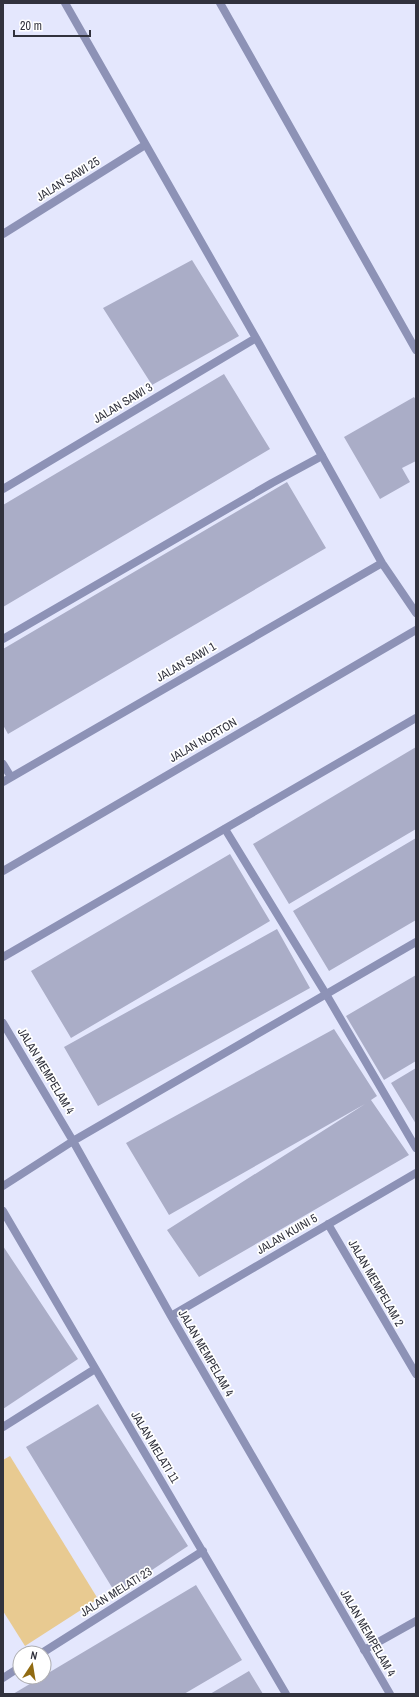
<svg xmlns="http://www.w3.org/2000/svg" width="419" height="1697" font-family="'Archivo Narrow',sans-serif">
<rect width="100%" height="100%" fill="#e4e7fd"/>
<!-- green -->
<path fill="#e8ca91" d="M10,1456l88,143 -73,47 -22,-35v-151z"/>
<!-- building -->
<path fill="#aaadc7" d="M192,260l47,76 -87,49 -49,-77z
M224,374l46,75 -267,158v-102z
M414,397l2,3v61l-14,7 8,14 -30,17 -36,-62z
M287,482l39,66 -318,186 -5,-9v-76z
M416,747v82l-127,75 -36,-60z
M416,838v82l-87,51 -36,-60z
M230,854l40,67 -199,117 -40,-67z
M277,929l33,59 -212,118 -34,-59z
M416,975v86l-32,19 -38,-64z
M334,1029l43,67 -6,4 38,55 -210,122 -32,-47 198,-126 -196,111 -43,-72z
M416,1068v56l-25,-41z
M3,1246l75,113 -75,50z
M98,1404l90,142 -72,48 -90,-147z
M196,1585l46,75 -58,34h-171z
M249,1671l14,23h-53z"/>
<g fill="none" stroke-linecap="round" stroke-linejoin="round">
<!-- service -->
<path stroke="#8d92b6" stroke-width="8" d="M220,3l196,347
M3,639l269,-156 50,-27
M225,829l101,165 90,154
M364,1650l52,-29"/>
<!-- minor -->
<path stroke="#8d92b6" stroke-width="8" d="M65,3l191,335 126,225 34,50
M3,234l142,-89
M3,489l253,-151
M3,764l8,13
M3,782l379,-219
M3,871l413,-241
M3,957l413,-239
M3,1023l70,118 98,175 219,378
M3,1186l70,-45 343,-199
M3,1211l283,483
M328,1224l88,150
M171,1316l245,-143
M3,1427l92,-58
M42,1653l161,-102
M3,1678l17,-11"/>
</g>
<g text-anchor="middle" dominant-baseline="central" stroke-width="3.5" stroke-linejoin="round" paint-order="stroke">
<!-- street labels -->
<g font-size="12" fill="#31323d" stroke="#fff">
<text transform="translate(68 179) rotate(-32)">JALAN SAWI 25</text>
<text transform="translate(123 403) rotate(-31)">JALAN SAWI 3</text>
<text transform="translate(186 662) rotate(-30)">JALAN SAWI 1</text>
<text transform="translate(203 740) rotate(-30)">JALAN NORTON</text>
<text transform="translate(46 1071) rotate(59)">JALAN MEMPELAM 4</text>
<text transform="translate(287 1234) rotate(-30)">JALAN KUINI 5</text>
<text transform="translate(376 1283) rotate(60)">JALAN MEMPELAM 2</text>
<text transform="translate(206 1353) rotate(60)">JALAN MEMPELAM 4</text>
<text transform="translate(155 1447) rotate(59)">JALAN MELATI 11</text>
<text transform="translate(116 1592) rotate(-32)">JALAN MELATI 23</text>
<text transform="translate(368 1633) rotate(60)">JALAN MEMPELAM 4</text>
</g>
</g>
<!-- border -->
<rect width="419" height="1697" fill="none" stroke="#31323d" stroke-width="8"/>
<!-- north arrow -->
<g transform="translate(32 1665) rotate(12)"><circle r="19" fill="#ffffff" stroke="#adadb1"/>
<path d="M0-3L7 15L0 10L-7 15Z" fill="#916b12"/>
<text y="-6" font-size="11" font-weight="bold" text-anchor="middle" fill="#31323d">N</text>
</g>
<!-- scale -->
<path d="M14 30v6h76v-6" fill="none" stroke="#31323d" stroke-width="2"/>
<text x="20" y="30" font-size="12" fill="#31323d" stroke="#ffffff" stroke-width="3" paint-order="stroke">20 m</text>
</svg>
